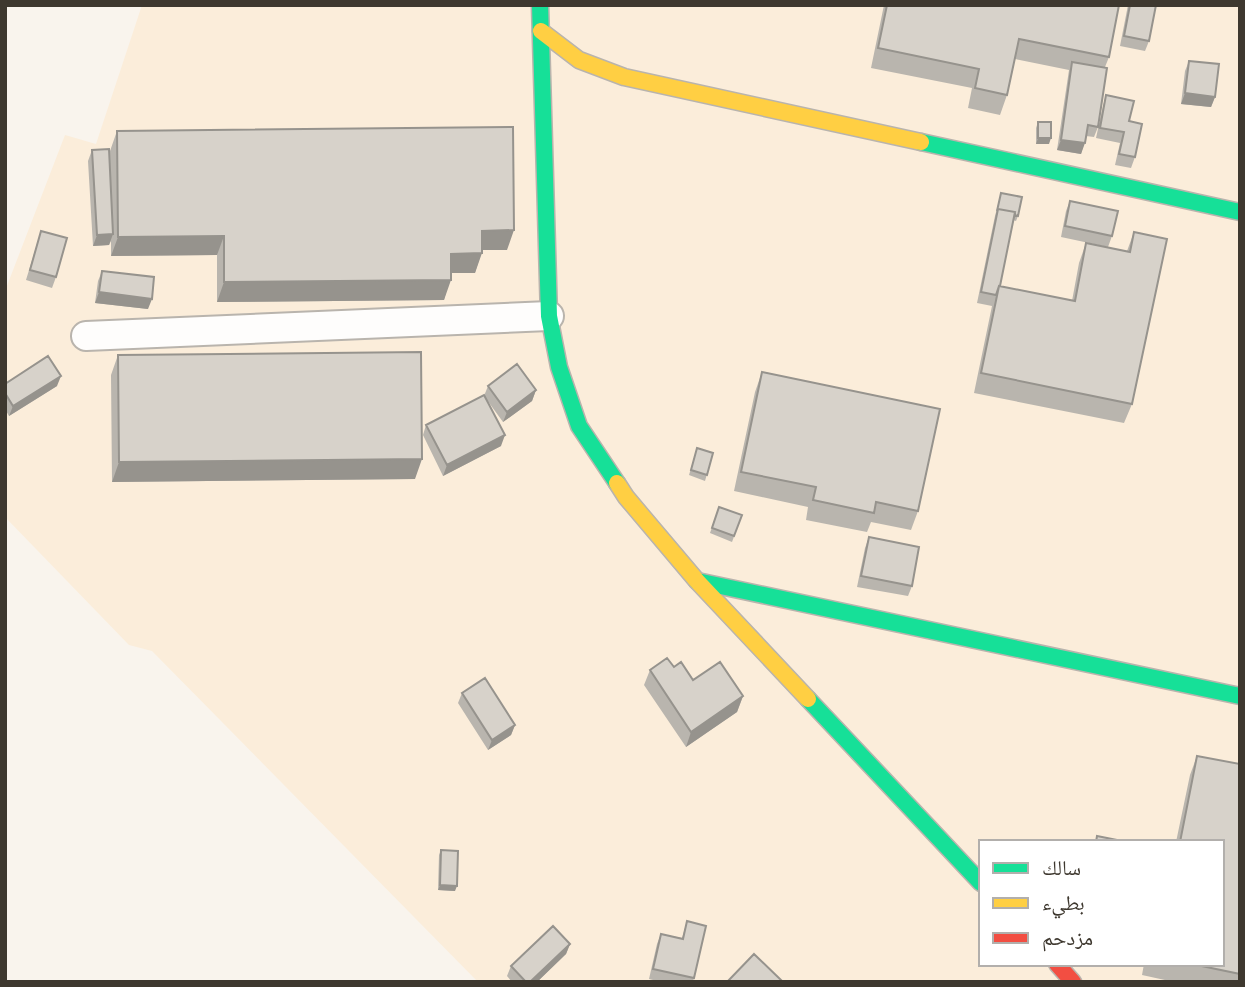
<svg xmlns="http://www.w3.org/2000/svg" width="1245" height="987" font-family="Quicksand,'Noto Naskh Arabic',sans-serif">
<rect width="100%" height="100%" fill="#f9f4ed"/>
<!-- built -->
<path fill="#fbedda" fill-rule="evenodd" d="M142,5h1098v977h-762l-326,-331 -23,-6 -124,-128v-226l60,-156 31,9zM981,842h241v122h-241z"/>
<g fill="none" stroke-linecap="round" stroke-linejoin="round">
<defs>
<path id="street" d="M86,336l463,-20"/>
<path id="fast" d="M540,5l9,311 10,51 20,59 38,57
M921,142l319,70
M697,581l543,115
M808,699l173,184"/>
<path id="slow" d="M541,31l38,29 45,17 297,65
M617,483l9,14 71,84 111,118"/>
<path id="jam" d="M1057,964l16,18"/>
</defs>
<!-- street casing -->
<use href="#street" stroke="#b9b4ad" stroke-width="32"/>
<!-- fast casing -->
<use href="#fast" stroke="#b9b4ad" stroke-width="19"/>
<!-- slow casing -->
<use href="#slow" stroke="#b9b4ad" stroke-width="19"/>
<!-- jam casing -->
<use href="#jam" stroke="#b9b4ad" stroke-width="19"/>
<!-- street -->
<use href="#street" stroke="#fefdfc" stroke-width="28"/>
<!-- fast -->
<use href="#fast" stroke="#16e098" stroke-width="16"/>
<!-- slow -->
<use href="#slow" stroke="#ffcf43" stroke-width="16"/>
<!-- jam -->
<use href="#jam" stroke="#f24e42" stroke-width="16"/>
</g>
<!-- wall -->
<path fill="#b9b5ae" d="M884,5h235l-10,52 -4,10 -7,60 -4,10 -8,-1 -5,18 -24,-4 12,-80 -54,-11 -8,36 -7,20 -32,-7 4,-20 -101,-20z
M1128,5h28l-7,36 -4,10 -25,-5z
M1189,61l26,36 -4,10 -30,-3 4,-33z
M1106,95l23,26 6,36 -4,11 -16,-3 5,-22 -24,-5 7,-32z
M1038,122l11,22h-13v-16z
M117,131l390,119h-25l-7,23h-24l-7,27 -227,2v-47l-106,1v-15l-2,4 -16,1 -5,-85 4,-11 18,25v-24z
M1001,193l17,23 -2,5 -3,-1 -13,66 72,15 7,-38 7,-20 41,8 7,-19 -2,172 -8,19 -150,-30 18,-87 -15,-3 18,-87z
M1070,201l42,35 -4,11 -47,-10 5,-26z
M41,231l15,46 -4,11 -26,-8z
M102,271l46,38 -53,-6 3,-22z
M118,355l297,124 -303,3 -1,-107z
M762,372l156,139 -7,19 -40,-8 -4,10 -61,-12 2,-13 -74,-16 21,-99z
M5,384l52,2 -48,30 -4,-7z
M488,386l48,4 -4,11 -29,21 -16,-22 14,46 -58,30 -20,-41 3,-10 58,-29z
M697,448l16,5 -8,28 -16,-6z
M719,507l23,8 -10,27 -22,-9z
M869,537l43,49 -4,10 -51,-9 8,-39z
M674,667l19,13 50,16 -6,16 -51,35 -42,-62 6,-15z
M462,693l53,32 -4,10 -23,15 -30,-47z
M1197,756l43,8v218h-66l-32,-7 2,-11h78v-122h-46l14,-67z
M441,850l14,41 -17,-1 1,-35z
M687,921l7,57 -1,4h-32l-12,-3 8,-35 4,-10 21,4z
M570,944l-4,10 -29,28h-25l-5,-6 4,-10z"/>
<!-- shaded-wall -->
<path fill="#96938d" d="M1185,93l30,4 -4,10 -30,-3z
M1038,138h13l-2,6h-13z
M1061,140l24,3 -4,11 -24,-4z
M514,230l-7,20h-33l8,-19z
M113,234l-4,11 -16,1 4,-11z
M224,236l-7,19 -106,1 7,-19z
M482,253l-7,20h-31l7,-19z
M451,280l-7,20 -227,2 7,-20z
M99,292l53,7 -4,10 -53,-6z
M61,376l-4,10 -48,30 4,-10z
M536,390l-4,11 -29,21 4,-10z
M505,435l-4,11 -58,30 4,-11z
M422,459l-7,20 -303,3 7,-20z
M743,696l-6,16 -51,35 5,-15z
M515,725l-4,10 -23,15 4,-10z
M440,885l17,1 -2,5 -17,-1z
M570,944l-4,10 -29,28h-7z"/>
<!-- building -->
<path fill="#d7d2ca" stroke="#96938d" stroke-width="2" d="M887,5h232l-10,52 -90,-18 -12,56 -32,-7 4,-19 -101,-21z
M1130,5h26l-7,36 -25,-5z
M1189,61l30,3 -4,33 -30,-4z
M1072,62l35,6 -9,59 -10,-2 -3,18 -24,-3z
M1106,95l28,6 -5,20 13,3 -7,33 -16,-3 5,-22 -24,-4z
M1038,122h13v16h-13z
M513,127l1,103 -32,1v22l-31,1v26l-227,2v-46l-106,1 -1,-106z
M109,149l4,85 -16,1 -5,-85z
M1001,193l21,4 -4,19 -3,-1v-3l-17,-3 -1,2z
M1070,201l48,10 -6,25 -47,-10z
M998,209l17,3 -15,74h-1l-3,9 -15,-3z
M41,231l26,7 -11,39 -26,-7z
M1134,232l33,7 -35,165 -151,-31 18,-87 76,15 11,-58 44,9z
M102,271l52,6 -2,22 -53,-7z
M421,352l1,107 -303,3 -1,-107z
M48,356l13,20 -48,30 -8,-13v-9z
M517,364l19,26 -29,22 -19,-26z
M762,372l178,37 -22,102 -42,-9 -2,11 -61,-13 3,-13 -75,-15z
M484,395l21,40 -58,30 -21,-40z
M697,448l16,5 -6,22 -16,-5z
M719,507l23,8 -8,21 -22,-8z
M869,537l50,10 -7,39 -51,-10z
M667,658l7,9 7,-5 12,18 27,-18 23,34 -52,36 -41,-62z
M485,678l30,47 -23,15 -30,-47z
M1197,756l43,8v210l-48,-10h30v-122h-42z
M1097,836l30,6h-31z
M441,850l17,1 -1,35 -17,-1z
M687,921l19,5 -12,52 -41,-9 8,-35 22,5z
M553,926l17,18 -40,38h-4l-15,-16z
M754,954l27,26 -2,2h-52z"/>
<!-- border -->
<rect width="1245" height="987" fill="none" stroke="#3e382f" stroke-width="14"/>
<!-- legend -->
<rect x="979" y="840" width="245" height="126" fill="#ffffff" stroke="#b2afac" stroke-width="2"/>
<rect x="993" y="863" width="35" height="10" fill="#16e098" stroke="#b2afac" stroke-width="2"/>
<text x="1042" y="875" font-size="21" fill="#3e382f">سالك</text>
<rect x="993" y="898" width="35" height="10" fill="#ffcf43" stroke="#b2afac" stroke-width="2"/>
<text x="1042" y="910" font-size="21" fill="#3e382f">بطيء</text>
<rect x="993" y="933" width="35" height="10" fill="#f24e42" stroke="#b2afac" stroke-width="2"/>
<text x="1042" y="945" font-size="21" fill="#3e382f">مزدحم</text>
</svg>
